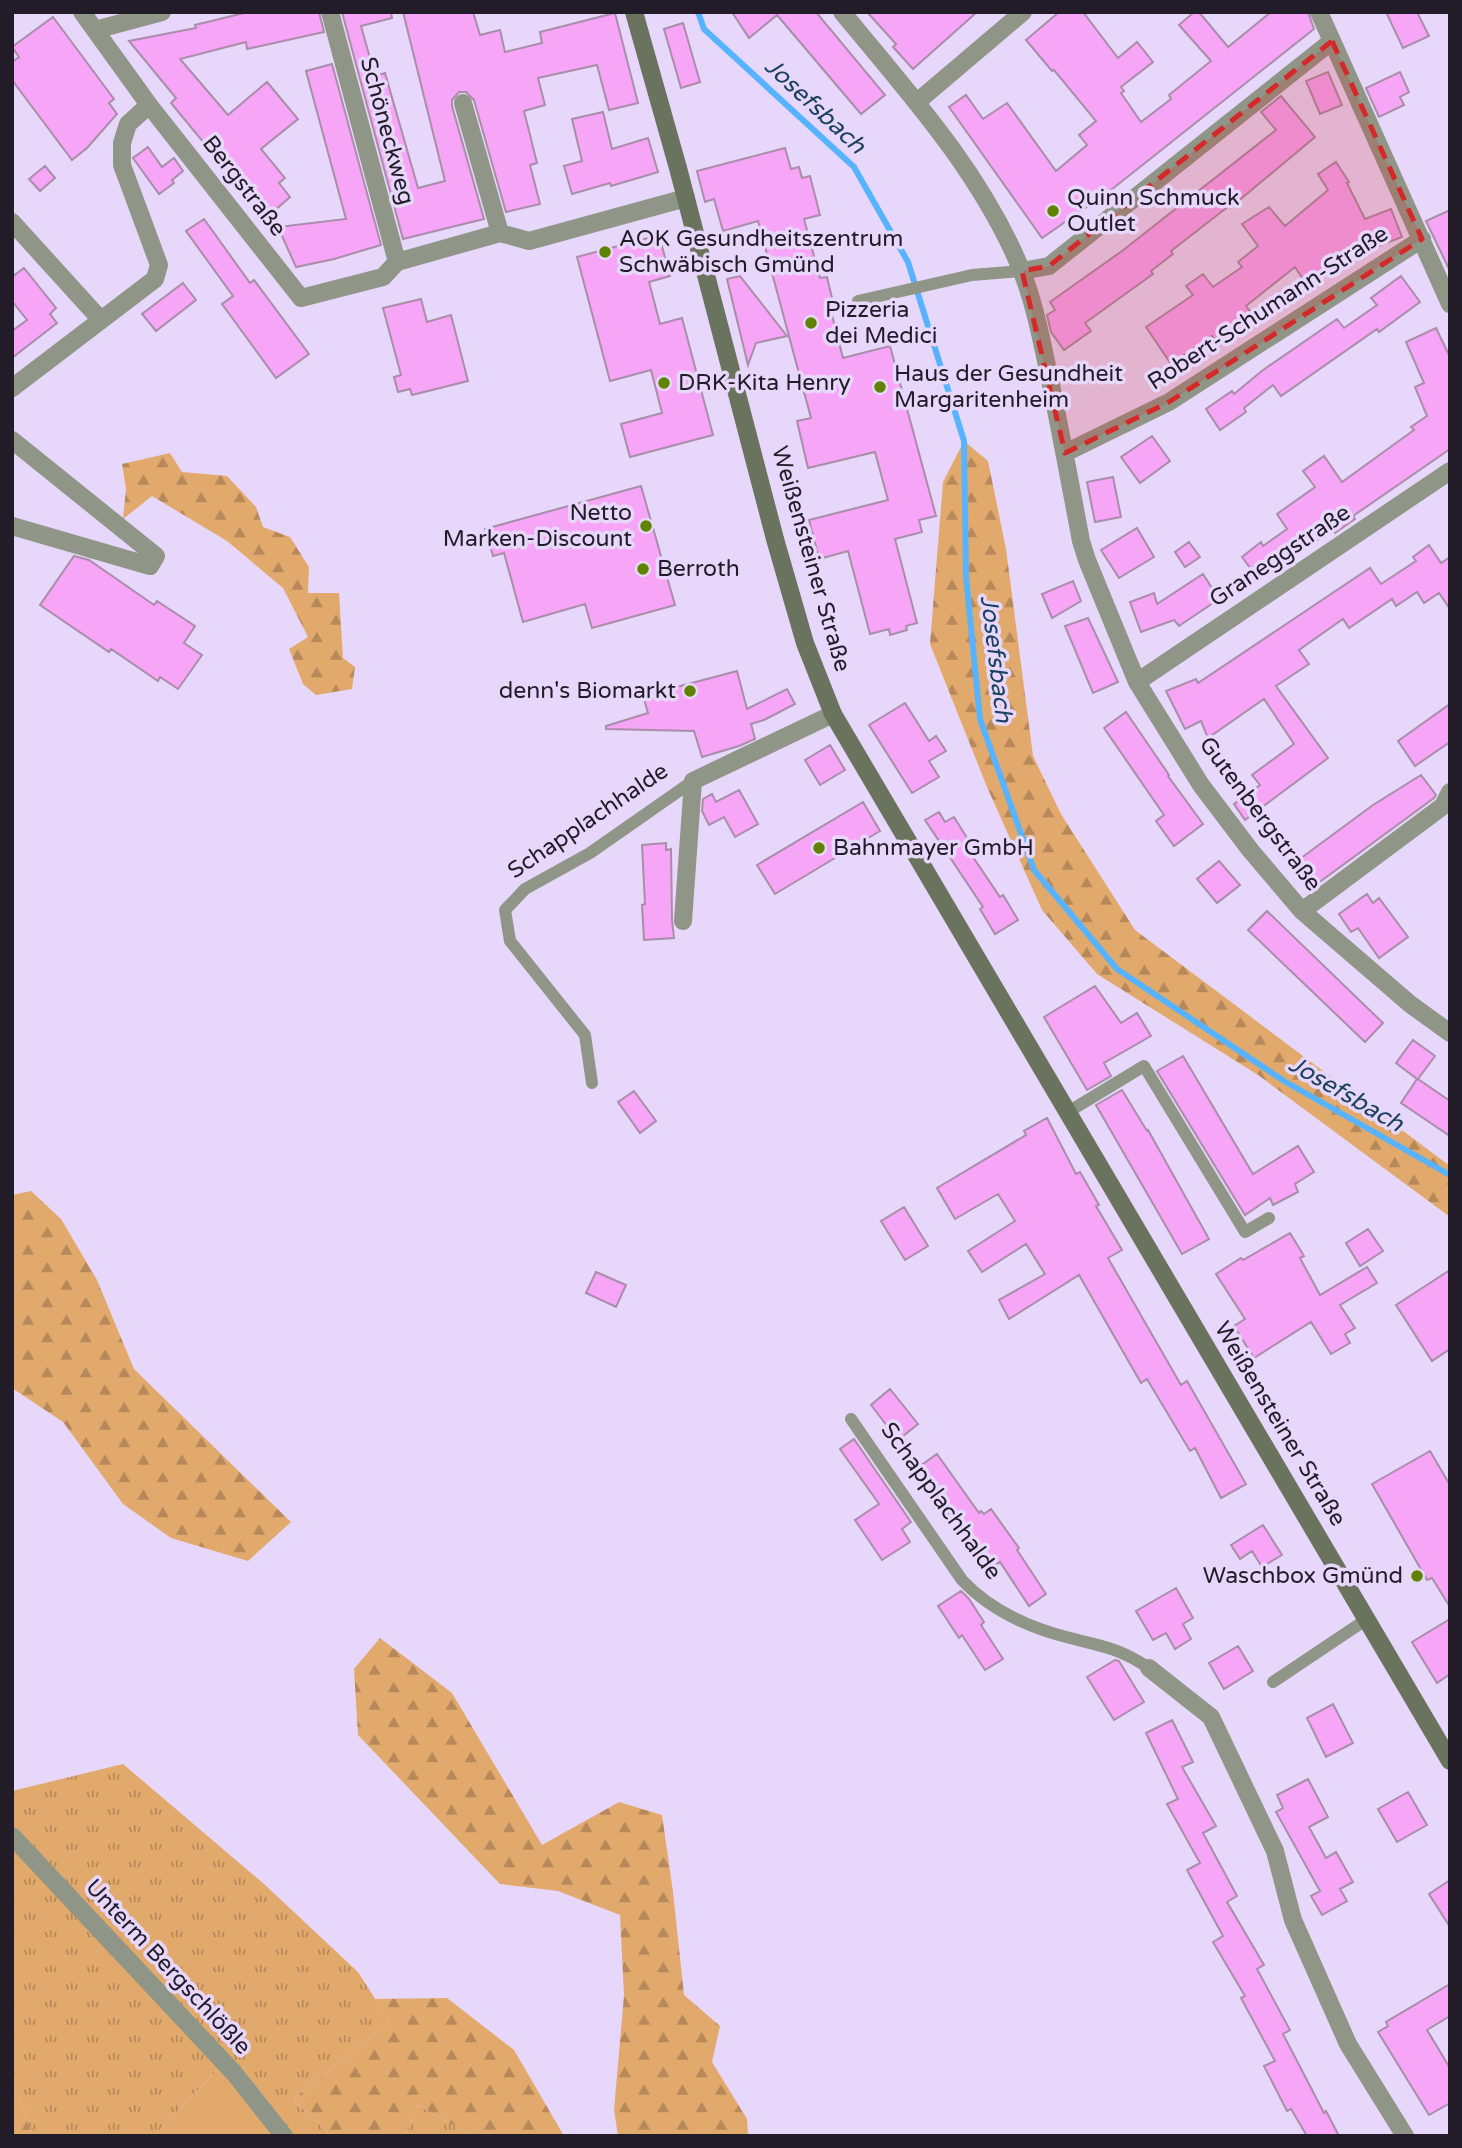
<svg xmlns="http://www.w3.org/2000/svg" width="1462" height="2148" font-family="'Varela Round',sans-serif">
<defs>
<pattern id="grass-tufts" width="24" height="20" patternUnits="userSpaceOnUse" patternTransform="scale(1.75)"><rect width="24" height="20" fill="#e2a96d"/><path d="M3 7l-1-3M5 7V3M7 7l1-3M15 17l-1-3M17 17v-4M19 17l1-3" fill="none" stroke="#b7895a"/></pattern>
<pattern id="forest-firs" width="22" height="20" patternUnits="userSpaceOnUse" patternTransform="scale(1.75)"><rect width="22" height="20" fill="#e2a96d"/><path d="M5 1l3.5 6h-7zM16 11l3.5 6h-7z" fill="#b7895a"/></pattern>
</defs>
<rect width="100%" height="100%" fill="#e7d7fa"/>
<!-- grass -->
<path fill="url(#grass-tufts)" d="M123,1764l141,120 94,88 32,50 -97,77 38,37h-53l-56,-71 -68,71h-122l-9,-30 -11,-20v-295z
M418,2105l54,31h-67z"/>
<!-- forest -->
<path fill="url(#forest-firs)" d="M964,441l24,20 18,88 27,207 28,58 74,116 315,236v51l-192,-142 -161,-101 -55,-64 -55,-123 -57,-143 13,-162z
M170,453l12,19 45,4 29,31 7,20 27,10 19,30 -1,26h31l4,65 12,9 -3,22 -36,6 -13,-11 -14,-35 19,-12 -25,-49 -56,-47 -75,-45 -29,23 3,-30 -4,-25z
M31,1191l30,28 36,61 37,89 157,153 -43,39 -77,-23 -48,-34 -60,-82 -51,-34v-193z
M380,1638l72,55 90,152 77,-43 43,13 11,77 11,103 36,31 -8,36 35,57 1,17h-130l-4,-26 10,-115 -4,-80 -62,-24 -58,-7 -142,-149 -4,-66z
M447,1998l67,52 50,86h-92l-54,-31 -13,31h-74l-38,-37 97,-77 -15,-23z
M12,2086l11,20 9,30h-20z"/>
<!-- garden -->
<path fill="#e2a96d" d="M222,2065l56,71h-124z"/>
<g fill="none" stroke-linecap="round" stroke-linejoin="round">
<!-- stream -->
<path stroke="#58b3ff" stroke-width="6" d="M698,12l6,17 150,138 54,95 56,179 2,135 14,143 54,151 83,99 167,112 166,94"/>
</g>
<!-- building -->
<path fill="#f6a5f7" stroke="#a98da9" stroke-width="2" d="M248,12h71l5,20 -77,17 -1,-7 -66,17 48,56 39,-33 31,37 -37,30 24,29 -6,5 11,14 -24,21 -95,-115 5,-5 -47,-57 67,-13 -1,-3z
M342,12h49l1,6 -31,8 14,50 10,-3 33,115 27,-7 -42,-169h70l7,23 20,-5 5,22 37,-9 -2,-11 75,-19 23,90 -29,7 -12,-45 -59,13 7,27 -21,6 13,52 -7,2 10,39 -34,8 -32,-112 -8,-8h-7l-7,8v6l32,113 -81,20z
M732,12h84l69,83 -24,19 -84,-99 -28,23z
M867,12h110l-64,57 -20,-22 3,-3z
M1059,12h24l35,46 19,-16 16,20 -32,25 3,4 -3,2 20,29 30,-23 -2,-4 42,-34 -32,-36 15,-13h5l29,35 43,-35h37l6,17 -203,161 -69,48 -93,-131 17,-12 17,24 24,-16 49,68 31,-26 -8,-10 17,-14 -42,-51 -2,1 -26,-31z
M1386,12h31l12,24 -26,12z
M53,17l61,82 -5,4 8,11 -30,34 -15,12 -60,-80v-18l7,-5 -7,-10z
M683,23l17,59 -19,6 -17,-59z
M332,64l49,181 -47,14 -38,8 -18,-40 68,-8 -40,-148z
M1328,72l14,33 -22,9 -14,-33z
M1400,72l9,20 -9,5 4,8 -25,12 -13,-29z
M1281,96l34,41 -85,71 -1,-2 -58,45 2,3 -22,17 2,3 -68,49 6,8 -27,19 -13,-18 -4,-17 8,-5 -5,-8 72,-51 154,-121 -15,-18z
M603,112l9,37 36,-11 10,34 -47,14 -1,-3 -38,11 -8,-28 18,-5 -10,-42z
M148,147l14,20 12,-9 9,13 -11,9 2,3 -15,11 -26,-36z
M785,148l6,21 8,-2 3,11 8,-2 10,39 -16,4 16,59 7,-1 6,25 -4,1 14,55 47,-12 46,170 -17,4 3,12 -27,7 22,84 -11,3 1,4 -17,5 -1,-6 -19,5 -22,-83 -29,8 -10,-39 79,-20 -13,-48 -67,16 -11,-47 14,-3 -53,-197 -35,10 -9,-32 -9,3 -8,-31z
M1336,162l13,20 -2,1 18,36 26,-10 11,28 -28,11 -1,-5 -67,41 -11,-17 -49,39 6,8 -38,25 -2,-3 -41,28 -25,-37 47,-32 -7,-9 17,-12 10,13 29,-20 -4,-5 20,-16 -16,-22 27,-17 16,19 43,-36 -10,-16z
M45,166l10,12 -15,13 -11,-12z
M1450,210v61l-24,-50z
M204,219l46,64 4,-3 55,74 -33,24 -54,-74 11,-8 -47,-65z
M659,235l11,41 -21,6 11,42 22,-6 31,117 -83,22 -9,-33 41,-11 -11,-43 -41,11 -33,-124z
M24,268l32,40 -6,6 7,9 -45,35v-27l15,-11 -15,-19v-24z
M740,276l47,60 -31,7 -8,22 -21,-86z
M1401,276l19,26 -41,30 -2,-3 -96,67 -8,-11 -29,23 2,4 -26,18 -14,-21 26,-18 2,3 29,-24 74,-51 7,9 33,-23 -6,-7z
M183,283l13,17 -40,31 -14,-17z
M421,299l6,23 24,-7 17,66 -56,14 -2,-6 -12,3 -4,-15 7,-2 -18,-67z
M1436,328l14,29v92l-97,67 2,3 -20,14 -3,-3 -39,27 -1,-2 -33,25 -17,-23 19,-15 2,4 24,-17 -10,-15 38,-27 -12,-16 21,-15 18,26 72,-52 -3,-3 16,-11 -12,-29 9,-4 -18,-41z
M1152,436l18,25 -30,22 -19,-26z
M1113,477l8,40 -26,5 -8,-40z
M641,486l34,119 -83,23 -7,-24 -62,18 -19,-69 -11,3 -8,-27z
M1137,528l17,29 -35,21 -18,-28z
M1189,542l11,15 -15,10 -10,-15z
M1429,545l12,18 9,-6v52l-11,-16 -15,10 -7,-11 -21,14 -4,-7 -43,29 -6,-9 -44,31 10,14 -33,22 52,72 -83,62 -11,-16 26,-19 -8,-10 42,-31 -30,-45 -56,39 -7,-17 -16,8 -19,-38 30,-12 2,4 172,-115 11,16 35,-23 -3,-4z
M74,556l15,4 65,45 3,-4 38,25 -11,17 18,12 -24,34 -18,-12 -2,4 -47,-32 -2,3 -69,-47z
M1203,574l16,25 -40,27 -5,-6 -33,12 -11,-30 24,-9 3,11z
M1073,581l8,20 -29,17 -10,-24z
M1088,618l30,64 -25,11 -28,-67z
M737,671l10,38 40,-20 8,15 -31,16 -13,4 4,15 -16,7 -37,11 -8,-26 -88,-2v-3l42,-13 -5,-17z
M905,703l24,38 7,-5 10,15 -17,10 10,16 -27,16 -43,-68z
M1450,704v38l-35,24 -17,-25z
M1126,712l43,63 -1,1 35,48 -29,22 -18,-25 8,-6 -60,-87z
M830,745l15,25 -25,15 -15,-25z
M1421,775l15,20 -2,3 -124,91 -17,-25 80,-59z
M739,790l19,34 -23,13 -11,-20 -15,8 -7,-14 1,-12 9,-5 4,8z
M863,802l17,29 -105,63 -18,-29z
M939,812l6,10 9,-5 23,37 -4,3 27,40 3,-2 15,25 -23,14 -15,-25 3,-2 -58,-87z
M666,843v7l5,-1 1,71 2,18 -30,2 -2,-35 3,-1 -3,-59z
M1219,861l21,24 -23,18 -20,-24z
M1367,894l6,9 6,-5 29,39 -29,21 -21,-30 -7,4 -12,-18z
M1267,911l116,112 -18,19 -117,-112z
M1095,986l26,37 16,-10 14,23 -47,27 7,13 -24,14 -43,-73z
M1413,1040l22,16 -17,23 32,22v35l-49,-33 16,-24 -21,-16z
M1183,1056l70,118 45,-28 16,26 -19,12 3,8 -25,13 -3,-7 -25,17 -88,-144z
M1122,1090l25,41 1,-1 61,109 -27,15 -86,-149z
M634,1091l22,30 -16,12 -22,-31z
M1047,1118l29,56 4,-2 19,33 -3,1 26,44 -14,8 73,127 6,-4 59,103 -25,14 -26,-50 -5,3 -43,-72 -6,4 -62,-108 -70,44 -10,-19 46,-26 -19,-30 -44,28 -14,-21 47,-30 -17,-27 -43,25 -18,-31 89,-53 -2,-4z
M904,1207l24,39 -23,14 -24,-39z
M1368,1229l15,22 -23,15 -14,-23z
M1290,1233l14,23 -4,2 20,37 47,-28 10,16 -37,22 15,23 -10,6 5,9 -19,11 -20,-32 -57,36 -20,-32 11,-7 -29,-45 25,-16 2,2z
M1450,1270v79l-18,12 -36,-56z
M596,1272l30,13 -10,22 -30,-14z
M890,1389l28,35 -20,16 -27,-35z
M854,1439l57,83 -9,7 8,13 -28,18 -27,-40 24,-16 -39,-55z
M1430,1451l20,34v122l-18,-29 -5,2 -55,-96z
M937,1454l42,59 2,-2 3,3 7,-5 28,39 -2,2 29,44 -17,12 -29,-44 -12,8 -72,-101z
M1263,1525l19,30 -20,12 -10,-16 -12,8 -9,-14z
M1176,1588l17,30 -10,6 8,15 -16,10 -9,-16 -13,7 -17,-29z
M961,1591l8,8 15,23 -3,3 22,34 -18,11 -23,-35 -3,3 -21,-32z
M1450,1619v55l-13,9 -25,-41z
M1238,1646l15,25 -29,18 -15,-26z
M1115,1660l4,1 25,41 -30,18 -27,-43z
M1333,1704l20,39 -27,14 -19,-39z
M1172,1720l21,42 -11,5 34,59 -13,7 34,63 -10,6 37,63 -7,4 33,61 -7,4 41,79 2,-2 13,25h-32l-16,-27 -4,2 -23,-45 11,-5 -34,-63 4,-2 -32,-54 10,-6 -36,-66 13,-7 -33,-59 11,-5 -32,-66z
M1308,1779l20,38 -19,10 17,31 10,-6 17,30 -13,7 7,12 -25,14 -11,-19 9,-5 -44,-79 7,-4 -6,-13z
M1408,1792l19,33 -30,17 -19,-33z
M1450,1880v47l-21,-33z
M1450,1984v32l-23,14 23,38v35l-21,12 -51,-83 10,-6 -2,-4z"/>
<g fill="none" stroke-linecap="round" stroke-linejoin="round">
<!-- lane -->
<path stroke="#8f9687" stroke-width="12" d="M858,301l114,-26 50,-4
M592,1083l-7,-48 -75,-94 -5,-31 20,-21 65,-36 103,-72
M1068,1112l76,-46 101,166 24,-14
M851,1419l111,161c28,30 68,48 108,58 34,9 49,10 79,30
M1273,1682l94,-63"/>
<!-- street -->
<path stroke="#8f9687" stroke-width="18" d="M82,12l67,93 152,193 82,-21 14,-15 103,-29 29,8 157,-43
M330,12l67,250
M842,12c66,80 138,159 178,255 15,36 22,76 30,113 11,54 21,108 31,161l6,19 50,122 64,103 50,66 51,60 108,93 40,29
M1319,12l131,292
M95,30l67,-18
M917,102l106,-90
M463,103l37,130
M12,222l88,97
M1022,271l27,-5 283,-225
M12,388l143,-109 4,-14 -37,-100v-22l6,-19 21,-19
M12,440l144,116 -6,10 -138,-40
M1065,453l104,-51 253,-163
M1137,682l313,-211
M1302,911l141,-105 7,-14
M683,921l10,-140 140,-67
M1149,1668l62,49 64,134 18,69 55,124 57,92
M12,1836l222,237 50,63"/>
<!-- secondary -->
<path stroke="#6a735e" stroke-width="18" d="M634,12l44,156 97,371 30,104 28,71 617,1047"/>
</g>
<!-- marked area -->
<path fill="#d62828" fill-opacity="0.2" stroke="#d62828" stroke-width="5" stroke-dasharray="14 9" stroke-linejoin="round" d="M1332,41l90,198 -253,163 -104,51 -43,-182 27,-5z"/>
<!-- markers -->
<g fill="#5f8300" stroke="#e7d7fa" stroke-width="2.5">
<circle cx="1053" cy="211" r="7"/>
<circle cx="605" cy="252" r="7"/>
<circle cx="811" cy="323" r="7"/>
<circle cx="664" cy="383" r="7"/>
<circle cx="880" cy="387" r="7"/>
<circle cx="646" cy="526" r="7"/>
<circle cx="643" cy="569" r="7"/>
<circle cx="690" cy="691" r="7"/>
<circle cx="819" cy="848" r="7"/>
<circle cx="1417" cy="1576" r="7"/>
</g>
<g text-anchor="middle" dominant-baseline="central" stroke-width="7" stroke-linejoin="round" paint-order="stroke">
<!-- street labels -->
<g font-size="23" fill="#221c29" stroke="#e7d7fa">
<text transform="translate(387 131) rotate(75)">Schöneckweg</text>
<text transform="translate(244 186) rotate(52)">Bergstraße</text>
<text transform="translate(1268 308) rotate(-33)">Robert-Schumann-Straße</text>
<text transform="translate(1280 556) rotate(-34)">Graneggstraße</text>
<text transform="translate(811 559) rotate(74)">Weißensteiner Straße</text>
<text transform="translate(1260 814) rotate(53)">Gutenbergstraße</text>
<text transform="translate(588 821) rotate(-34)">Schapplachhalde</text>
<text transform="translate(1280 1424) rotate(59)">Weißensteiner Straße</text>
<text transform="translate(941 1501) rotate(54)">Schapplachhalde</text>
<text transform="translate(168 1967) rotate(47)">Unterm Bergschlößle</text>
</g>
<!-- poi labels -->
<g font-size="23" fill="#221c29" stroke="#e7d7fa" text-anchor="start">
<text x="1067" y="198">Quinn Schmuck<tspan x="1067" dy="26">Outlet</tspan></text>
<text x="619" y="239">AOK Gesundheitszentrum<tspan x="619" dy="26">Schwäbisch Gmünd</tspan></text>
<text x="825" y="310">Pizzeria<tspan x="825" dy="26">dei Medici</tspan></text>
<text x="894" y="374">Haus der Gesundheit<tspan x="894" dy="26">Margaritenheim</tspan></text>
<text x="678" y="383">DRK-Kita Henry</text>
<text x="632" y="513" text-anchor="end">Netto<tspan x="632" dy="26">Marken-Discount</tspan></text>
<text x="657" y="569">Berroth</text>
<text x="676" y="691" text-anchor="end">denn's Biomarkt</text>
<text x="833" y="848">Bahnmayer GmbH</text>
<text x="1403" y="1576" text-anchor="end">Waschbox Gmünd</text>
</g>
<!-- water labels -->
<g font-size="24" font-style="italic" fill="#1c4160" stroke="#e7d7fa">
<text transform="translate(815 106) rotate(43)">Josefsbach</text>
<text transform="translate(996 659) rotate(83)">Josefsbach</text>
<text transform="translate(1346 1094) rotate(30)">Josefsbach</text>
</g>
</g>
<!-- border -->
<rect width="1462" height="2148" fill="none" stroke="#221c29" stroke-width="28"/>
</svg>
